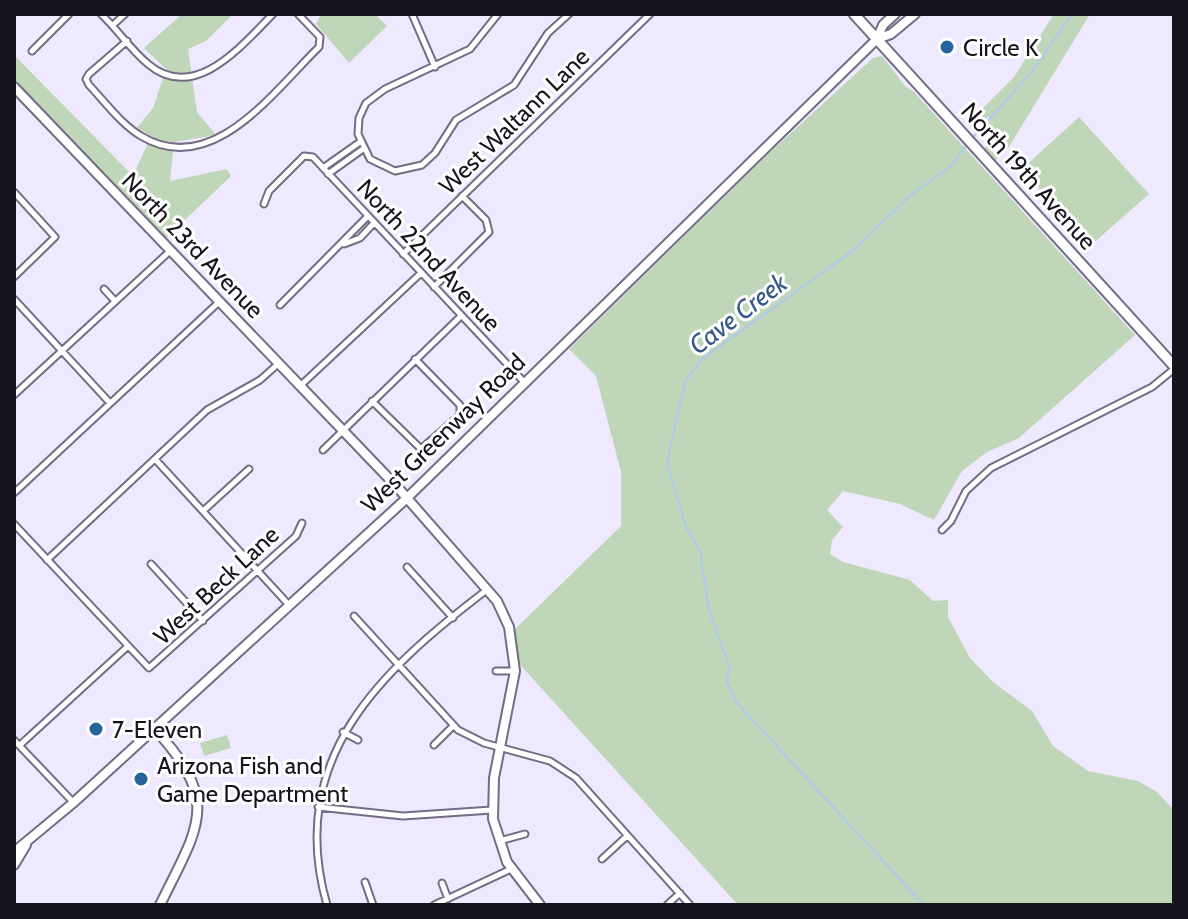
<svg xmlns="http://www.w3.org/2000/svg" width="1188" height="919" font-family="Cabin,sans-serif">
<rect width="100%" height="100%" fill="#efe9ff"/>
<!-- green -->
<path fill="#bfd6b8" d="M182,14h51l-27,27 -18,8 9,63 19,23 -42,7 -4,39 57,-12 4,7 -66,63 -151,-159v-25l119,121 18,-40 -14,-8 16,-20 13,-39 -22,-21z
M321,14h54l12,12 -38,37 -33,-39z
M1054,14h36l-83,136 -16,14 -10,-12 9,-9 -9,-12 10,-12 -2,-3 -13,10 -5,-6 43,-43z
M882,56l23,30 9,6 221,243 -116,103 -32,14 -25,19 -28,49 -34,-16 -57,-13 -16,19 16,17 -11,13 -2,14 13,8 67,18 23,21 15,-1v17l22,41 23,24 39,29 21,35 35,25 50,10 19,11 17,18v95h-436l-224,-247 -4,-24 111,-108v-54l-25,-96 -27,-27 197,-193 107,-98z
M1079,117l70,77 -59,52 -68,-77z
M227,735l4,13 -27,8 -4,-13z"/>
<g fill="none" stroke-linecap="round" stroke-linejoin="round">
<!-- stream -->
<path stroke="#adc9ef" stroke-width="2" d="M973,137l58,-64 41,-59
M924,905l-188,-203 -10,-22 4,-11 -21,-59 -9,-59 -13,-22 -20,-66 18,-81 17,-23 149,-107 60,-57 40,-29 15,-20"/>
<defs>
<path id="street" d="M101,14c17,16 30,36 47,50 47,40 95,-20 125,-50
M412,14l23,53
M498,14l-28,35 -85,40 -19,14 -7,15 -1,16 12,25 25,12 27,-6 13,-12 21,-33 58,-35 34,-52 21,-19
M113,25l12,-11
M127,41l-38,33 -3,5 3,6c16,17 32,39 52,51 71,43 133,-45 178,-89l1,-10 -22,-23
M32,51l37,-37
M323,168l37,-26
M328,174l35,-25
M14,192l41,45 -41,40
M264,204l5,-13 35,-35 9,1 211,225
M344,244l16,-6 14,-15
M403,254l247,-240
M434,287l55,-55 -3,-12 -24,-24
M104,289l11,12
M14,299l96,104
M280,305l88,-89
M300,386l121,-113
M14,395l156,-144
M372,401l49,48 39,-34v-10l-45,-46
M323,450l138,-134
M155,459l134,146
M14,493l205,-191
M203,511l46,-42
M14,524l135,144 147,-132 6,-13
M942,530l9,-9 15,-30 25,-23 161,-81 22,-18
M47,560l160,-150 53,-30 18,-16
M151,564l52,57
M407,567l46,51
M354,616l104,114 26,13 66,18 26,17 114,127
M496,671h19
M343,732l15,8
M14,740l59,62
M20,745l107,-98
M434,745l19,-19
M318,807l85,9 89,-6
M499,841l26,-7
M602,859l25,-23
M365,882l8,23
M442,883l6,16
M327,905c-42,-146 53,-234 161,-316
M434,905l77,-36
M667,905l13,-12"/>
<path id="secondary" d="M877,39l14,-5 24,-20
M14,87l385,402 98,112 12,26 6,44 -21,107 -1,41 14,43 33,43
M154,728c68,74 45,97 6,177
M14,852l59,-49 334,-305 470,-459 6,-14 12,-11
M14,865l12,-20"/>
<path id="primary" d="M854,14l320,352"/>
</defs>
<!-- street casing -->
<use href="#street" stroke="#736c84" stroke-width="9"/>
<!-- secondary casing -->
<use href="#secondary" stroke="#736c84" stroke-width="12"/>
<!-- primary casing -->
<use href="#primary" stroke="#736c84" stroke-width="13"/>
<!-- street -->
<use href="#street" stroke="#fff" stroke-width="5"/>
<!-- secondary -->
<use href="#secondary" stroke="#fff" stroke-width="8"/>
<!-- primary -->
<use href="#primary" stroke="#fff" stroke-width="9"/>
</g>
<!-- markers -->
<g fill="#26659c" stroke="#fff" stroke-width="3">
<circle cx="947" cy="47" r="8"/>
<circle cx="96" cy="729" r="8"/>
<circle cx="141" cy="779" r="8"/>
</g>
<g text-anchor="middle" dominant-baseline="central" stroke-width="6" stroke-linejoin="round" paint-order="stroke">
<!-- poi labels -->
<g font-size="24" fill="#16131c" stroke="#fff" text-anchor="start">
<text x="963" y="47">Circle K</text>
<text x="112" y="729">7-Eleven</text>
<text x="157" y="765">Arizona Fish and<tspan x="157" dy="28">Game Department</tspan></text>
</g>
<!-- street labels -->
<g font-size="24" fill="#16131c" stroke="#fff">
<text transform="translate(514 121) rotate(-44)">West Waltann Lane</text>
<text transform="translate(1029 176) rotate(48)">North 19th Avenue</text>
<text transform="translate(193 245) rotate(46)">North 23rd Avenue</text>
<text transform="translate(429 255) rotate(47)">North 22nd Avenue</text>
<text transform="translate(443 433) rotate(-44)">West Greenway Road</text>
<text transform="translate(216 585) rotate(-43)">West Beck Lane</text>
</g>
<!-- water labels -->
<g font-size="26" font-style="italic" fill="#34588a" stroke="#fff">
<text transform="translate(738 314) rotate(-37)">Cave Creek</text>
</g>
</g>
<!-- border -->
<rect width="1188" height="919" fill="none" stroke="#16131c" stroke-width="32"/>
</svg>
